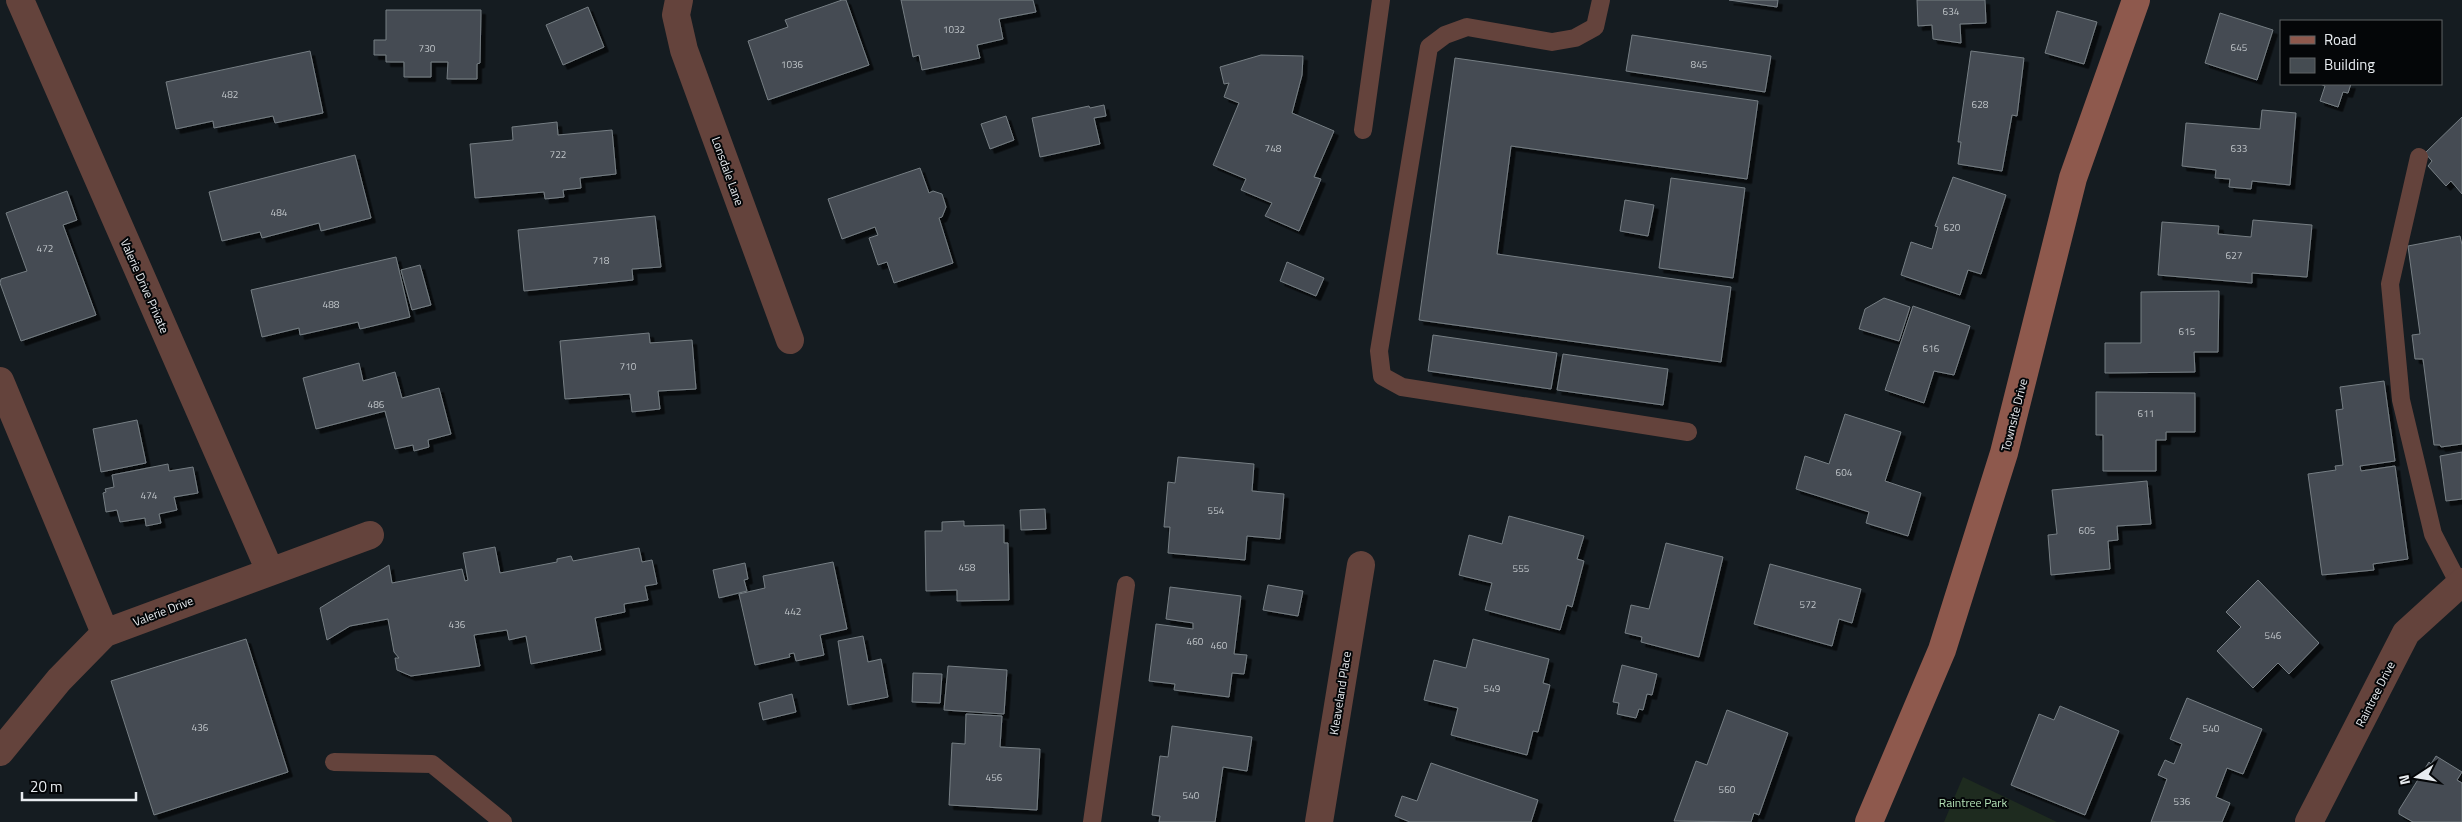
<svg xmlns="http://www.w3.org/2000/svg" width="2462" height="822" font-family="'Titillium Web',sans-serif">
<defs>
<filter id="shadow"><feDropShadow dx="4.5" dy="4.5" stdDeviation="0" flood-color="#0009"/></filter>
</defs>
<rect width="100%" height="100%" fill="#151c21"/>
<!-- green -->
<path fill="#1e2b1f" d="M1963,777l94,45h-113z"/>
<!-- building -->
<path fill="#454c52" stroke="#767e84" filter="url(#shadow)" d="M842,0h4l23,65 -101,35 -20,-59 40,-14 -3,-7z
M901,0h132l3,12 -37,7 4,20 -26,6 3,13 -58,12 -3,-15 -6,2z
M1729,0h49l-1,7z
M1917,0h68l1,23 -26,1 1,19 -28,-4 -1,-14 -14,1z
M588,7l16,40 -41,18 -17,-40z
M386,10h95l-1,53 -3,1v15h-30l1,-17h-17v15h-27v-15h-18v-7h-12v-15h12z
M2057,11l40,11 -13,42 -39,-11z
M2220,13l53,17 -16,50 -52,-17z
M1632,35l139,21 -6,36 -139,-21z
M310,51l13,62 -48,10 -2,-7 -59,12 -1,-7 -37,8 -10,-47z
M1971,51l53,7 -7,58 -5,-1 -10,56 -44,-7 3,-22h-3z
M1261,55l42,1 -1,19 -10,38 42,18 -20,46 7,2 -22,52 -34,-15 7,-13 -31,-13 5,-11 -33,-14 26,-62 -15,-6 5,-14 -5,1 -4,-17z
M1455,58l303,43 -11,78 -236,-33 -14,108 234,33 -10,75 -302,-42z
M2320,84h31l-3,9 -5,-1 -5,15 -18,-6 5,-15z
M1104,105l2,11 -12,2 6,26 -60,13 -8,-39 57,-12 1,2z
M2262,110l34,3 -6,72 -38,-4 -1,8 -22,-2 1,-8 -15,-1 1,-8 -34,-4 4,-43 74,6z
M1006,116l8,24 -24,9 -9,-25z
M2462,117v77l-11,-13 -5,5 -18,-20 4,-5 -7,-8z
M557,122l1,13 54,-5 4,44 -36,4 1,10 -18,2 1,7 -19,2 -1,-7 -69,6 -5,-54 43,-4 -1,-13z
M355,155l16,63 -50,13 -2,-8 -57,15 -2,-6 -38,9 -13,-49z
M920,168l9,25 4,-2 9,3 4,13 -4,10 -3,1 14,45 -59,20 -7,-21 -9,3 -9,-27 9,-3 -3,-8 -33,12 -14,-40z
M1953,177l53,18 -25,79 -13,-4 -8,25 -59,-20 10,-33 21,7 6,-22 -3,-1z
M1671,178l74,10 -12,90 -74,-10z
M67,191l10,29 -14,5 33,90 -75,26 -21,-58 1,-4 26,-8 -21,-58z
M1625,200l29,5 -6,31 -28,-5z
M655,216l6,51 -29,2 1,11 -109,11 -6,-61z
M2253,220l59,5 -5,52 -55,-4v10l-94,-8 4,-53 57,4 -1,8 33,3z
M2460,236l2,9v199l-21,3 -1,-2h-6l-11,-86h-8l-3,-24 8,-1 -12,-88z
M396,257l14,60 -50,12 -2,-7 -58,13 -1,-7 -37,9 -11,-47z
M1287,262l37,16 -8,18 -36,-15z
M420,265l11,40 -19,5 -11,-40z
M2219,291l-1,61h-24l1,20 -90,1v-30h36v-51z
M1884,298l26,9 -11,34 -40,-12 6,-20z
M1913,306l57,20 -16,49 -20,-4 -10,32 -39,-13z
M649,333l1,10 42,-3 4,49 -38,2 2,18 -28,3 -2,-18 -65,5 -5,-58z
M1433,335l124,18 -6,36 -123,-18z
M1563,354l105,15 -5,36 -106,-15z
M359,363l4,18 32,-9 7,26 37,-10 12,46 -23,6 1,7 -15,4 -1,-6 -18,4 -10,-38 -69,18 -13,-51z
M2384,381l11,80 -35,5 1,5 34,-5 13,93 -35,5 1,6 -52,5 -14,-101 28,-4 -1,-4 8,-1 -7,-55 7,-1 -3,-22z
M2096,392l99,1v39h-29v8h-10v31h-53v-36h-7z
M1845,414l56,18 -16,49 36,12 -13,43 -42,-13 3,-11 -73,-23 9,-33 24,8z
M137,420l9,43 -45,9 -8,-43z
M2462,452v47l-16,2 -6,-45z
M1178,457l76,7 -2,27 32,3 -4,45 -33,-3 -2,24 -77,-7 2,-26h-6l4,-45 7,1z
M168,464l1,7 24,-4 5,26 -24,4 3,13 -18,4 2,9 -15,3 -1,-8 -25,4 -3,-12 -11,2 -3,-19 3,-1 -1,-3 9,-2 -2,-12z
M2147,481l4,43 -34,2 1,14 -10,1 2,28 -59,6 -3,-40 9,-1 -5,-44z
M1045,509l1,20 -25,1 -1,-20z
M1509,516l75,20 -7,23 7,2 -12,46 -5,-2 -7,25 -75,-20 7,-27 -33,-8 10,-40 33,9z
M964,521v5l40,-1v18h4l1,57 -52,1v-11l-31,1 -1,-60h17v-9z
M1666,543l57,14 -24,100 -58,-15 1,-5 -17,-4 6,-28 18,4z
M495,547l5,26 57,-11v-3l14,-3 2,5 66,-13 3,14 10,-2 5,24 -12,2 3,14 -24,4 1,8 -30,6 6,32 -70,14 -5,-28 -17,4 -2,-10 -33,5 6,31 -69,10 -14,-6 -2,-12h4l-5,-6 -6,-33 -38,7 -23,14 -7,-32 69,-43 3,18 70,-14 3,12 3,-1 -5,-27z
M833,562l14,67 -27,6 4,20 -28,6 -2,-8 -5,1 1,3 -35,8 -16,-71 26,-6 -2,-12z
M745,563l3,16 -4,1 3,11 -28,7 -6,-28z
M1770,564l91,25 -9,34 -13,-4 -7,27 -78,-22z
M2258,580l61,63 -30,31 -11,-11 -25,25 -36,-37 24,-24 -15,-15z
M1268,585l35,6 -5,25 -35,-6z
M1170,587l71,9 -7,58 13,1 -3,19 -12,-1 -3,24 -55,-7 1,-6 -26,-3 7,-57 37,5v-6l-27,-4z
M863,636l5,26 13,-3 7,38 -40,8 -10,-64z
M246,639l42,133 -134,43 -43,-134z
M1473,639l76,20 -6,24 7,2 -12,47 -5,-1 -6,24 -76,-20 7,-27 -34,-8 10,-40 32,8z
M1622,665l35,9 -5,21 -5,-1 -4,16 -4,-1 -3,9 -19,-4 2,-11 -6,-1z
M948,666l59,4 -3,44 -60,-4z
M913,673l29,1 -2,29 -28,-1z
M792,694l4,18 -33,8 -4,-17z
M2187,698l75,31 -19,45 -16,-6 -11,29 14,6 -8,19h-71l16,-43 -9,-4 7,-15 9,4 8,-20 -12,-5z
M2060,706l59,25 -34,84 -74,-30 28,-71 15,6z
M1727,710l61,23 -29,82 -5,-2 -3,9 -77,-1 22,-60 11,4z
M966,714l36,2 -2,31 40,2 -3,61 -88,-5 3,-62 13,1z
M1172,726l80,11 -5,34 -24,-4 -8,55h-56l1,-6 -8,-1 8,-59 8,1z
M2436,756l26,16 -5,8 5,3v39h-49l-14,-8v-4l30,-48 2,2z
M1431,763l107,37 -7,22h-121l-15,-6 7,-20 15,5z"/>
<g fill="none" stroke-linecap="round" stroke-linejoin="round">
<!-- lane -->
<path stroke="#64433c" stroke-width="18" d="M1601,0l-6,27 -20,11 -23,4 -85,-15 -22,8 -16,12 -50,304 3,25 20,11 286,45
M1363,130l18,-130
M2419,157l-29,127 11,116 32,134 26,50
M334,762l98,2 71,58
M1092,822l34,-237"/>
<!-- street -->
<path stroke="#64433c" stroke-width="28" d="M20,0l250,571
M679,0l-3,15 8,35 106,290
M0,381l105,252
M0,752l59,-72 46,-47 265,-98
M1319,822l42,-257
M2309,822l97,-189 56,-51"/>
<!-- secondary -->
<path stroke="#8e594d" stroke-width="28" d="M1869,822l73,-172 62,-197 69,-275 63,-178"/>
</g>
<g text-anchor="middle" dominant-baseline="central" stroke-width="4" stroke-linejoin="round" paint-order="stroke">
<!-- number labels -->
<g font-size="10" fill="#bfc4c8">
<text x="1951" y="11">634</text>
<text x="954" y="29">1032</text>
<text x="2239" y="47">645</text>
<text x="427" y="48">730</text>
<text x="792" y="64">1036</text>
<text x="1699" y="64">845</text>
<text x="230" y="94">482</text>
<text x="1980" y="104">628</text>
<text x="1273" y="148">748</text>
<text x="2239" y="148">633</text>
<text x="558" y="154">722</text>
<text x="279" y="212">484</text>
<text x="1952" y="227">620</text>
<text x="45" y="248">472</text>
<text x="2234" y="255">627</text>
<text x="601" y="260">718</text>
<text x="331" y="304">488</text>
<text x="2187" y="331">615</text>
<text x="1931" y="348">616</text>
<text x="628" y="366">710</text>
<text x="376" y="404">486</text>
<text x="2146" y="413">611</text>
<text x="1844" y="472">604</text>
<text x="149" y="495">474</text>
<text x="1216" y="510">554</text>
<text x="2087" y="530">605</text>
<text x="967" y="567">458</text>
<text x="1521" y="568">555</text>
<text x="1808" y="604">572</text>
<text x="793" y="611">442</text>
<text x="457" y="624">436</text>
<text x="2273" y="635">546</text>
<text x="1195" y="641">460</text>
<text x="1219" y="645">460</text>
<text x="1492" y="688">549</text>
<text x="200" y="727">436</text>
<text x="2211" y="728">540</text>
<text x="994" y="777">456</text>
<text x="1727" y="789">560</text>
<text x="1191" y="795">540</text>
<text x="2182" y="801">536</text>
</g>
<!-- street labels -->
<g font-size="12" fill="#e8ecf0" stroke="#040608">
<text transform="translate(728 171) rotate(70)">Lonsdale Lane</text>
<text transform="translate(145 286) rotate(66)">Valerie Drive Private</text>
<text transform="translate(2014 415) rotate(-76)">Townsite Drive</text>
<text transform="translate(163 611) rotate(-21)">Valerie Drive</text>
<text transform="translate(1340 693) rotate(-81)">Kleaveland Place</text>
<text transform="translate(2375 694) rotate(-63)">Raintree Drive</text>
</g>
<!-- park labels -->
<g font-size="12" fill="#b2e0b5" stroke="#040608">
<text x="1973" y="802">Raintree Park</text>
</g>
</g>
<!-- legend -->
<rect x="2280" y="20" width="162" height="65" fill="#040608" stroke="#5f6265"/>
<rect x="2290" y="36" width="25" height="8" fill="#8e594d" stroke="#5f6265"/>
<text x="2324" y="45" font-size="15" fill="#e8ecf0">Road</text>
<rect x="2290" y="58" width="25" height="15" fill="#454c52" stroke="#5f6265"/>
<text x="2324" y="70" font-size="15" fill="#e8ecf0">Building</text>
<!-- north arrow -->
<g transform="translate(2417 777) rotate(258)" stroke="#040608" stroke-width="4" paint-order="stroke">
<path d="M0-4L9 19L0 12L-9 19Z" fill="#e8ecf0"/>
<text y="-8" font-size="14" font-weight="bold" text-anchor="middle" fill="#e8ecf0">N</text>
</g>
<!-- scale -->
<path d="M22 792v8h114v-8" fill="none" stroke="#e8ecf0" stroke-width="2.5"/>
<text x="30" y="792" font-size="15" fill="#e8ecf0" stroke="#040608" stroke-width="4" paint-order="stroke">20 m</text>
</svg>
